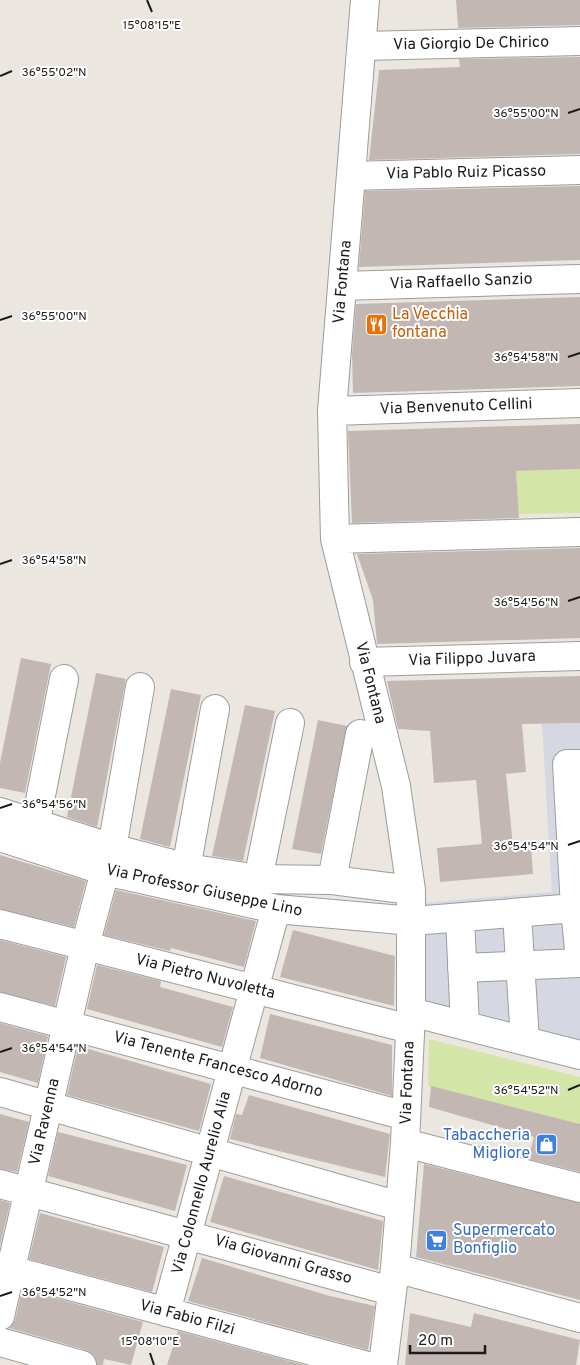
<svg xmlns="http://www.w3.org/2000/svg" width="580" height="1365" font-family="Overpass,sans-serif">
<rect width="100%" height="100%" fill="#ece6e0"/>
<!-- grass -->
<path fill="#d3e5a7" d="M580,469v44l-62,1 -2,-43z
M429,1039l151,38v47l-152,-38z"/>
<!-- plaza -->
<path fill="#d5d8e2" d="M580,723v332l-169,-43 1,-108 140,-12 -10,-168z"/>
<!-- building -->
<path fill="#c3b7b4" d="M456,0h124v25l-122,3z
M580,57v97l-211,6 10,-90 81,-3 -1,-8z
M580,186v74l-221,7 6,-76z
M580,297v89l-227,7 -1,-39 4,-50z
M580,424v45l-64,2 3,47 -167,5 -4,-92z
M580,548v90l-203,6 -4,-44 -16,-46z
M21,658l30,6 -26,129 -25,-5v-25z
M96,673l30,6 -29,148 -30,-10z
M580,676v47l-58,1 4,48 -20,2 7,72 18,-1 2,29 -93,8 -3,-34 45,-4 -6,-64 -42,3 -4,-52 -32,-2 -11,-48z
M171,689l30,6 -31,152 -30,-8z
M245,705l30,6 -32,150 -31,-5z
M318,720l29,6 -26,128 -29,-5z
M0,855l86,26 -12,46 -74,-18z
M116,890l140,31 -12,46 -73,-19 -1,3 -66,-16z
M293,930l102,26 -1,50 -114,-29z
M0,940l66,17 -11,49 -55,-14z
M97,965l64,16 -1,6 73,20 -11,40 -135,-38z
M270,1014l122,31v51l-132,-38z
M0,1023l48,13 -10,47 -38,-11z
M78,1046l133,38 -12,47 -132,-36z
M431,1086l149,38v48l-52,-13 6,-22 -105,-30z
M249,1095l141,39 -5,43 -155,-38 6,-25 6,1z
M0,1114l29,8 -12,50 -17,-3z
M58,1132l129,33 -12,46 -127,-35z
M424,1164l156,39v97l-164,-43z
M224,1176l159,45 -5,49 -168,-48z
M0,1200l10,3 -10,43z
M40,1213l124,34 -12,45 -123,-33z
M202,1258l128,38 45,10 -7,44 -180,-49z
M22,1289l121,33 -12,43 -27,-6 -1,6h-6l-4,-11 -7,-4 -77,-22 6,-8z
M410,1313l61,14 3,-14 106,27 -4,25h-171z
M178,1331l126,34h-137z"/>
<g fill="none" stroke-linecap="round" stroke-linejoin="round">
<defs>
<path id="minor" d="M365,0l-33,411 3,128 61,247 15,104v122l-6,131 -10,125 -12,97
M363,46l217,-5
M351,176l229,-6
M342,286l238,-7
M332,411l248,-8
M335,539l245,-7
M364,662l216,-6
M0,812l112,36 75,20 71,11 74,1 79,10
M0,837l105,34 171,38 137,12 162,-13 -8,-144h13
M32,841l32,-162
M112,848l28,-161
M258,879l32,-156
M332,880l28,-146
M183,885l32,-176
M580,908h-5l5,52
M517,914l8,127
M460,918l5,108
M0,924l410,105
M462,968l118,-5
M0,1007l406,109
M411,1012l169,43
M0,1092l399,114
M405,1143l175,45
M0,1184l391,107
M395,1268l185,50
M11,1270l353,95
M166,1312l110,-403
M0,1316l85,-370 20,-75
M0,1342l82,23"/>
</defs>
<!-- minor casing -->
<use href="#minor" stroke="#9c9c9c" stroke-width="30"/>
<!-- minor -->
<use href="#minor" stroke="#fff" stroke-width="28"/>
</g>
<!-- ticks -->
<path fill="none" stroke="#1b1b1b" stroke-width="2" d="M147,0l5,12M0,76l12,-5M568,113l12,-4M0,320l12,-4M568,357l12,-4M0,564l12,-4M568,601l12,-4M0,808l12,-4M568,845l12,-4M0,1052l12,-4M568,1090l12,-5M0,1296l12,-4M150,1353l4,12"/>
<!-- icons -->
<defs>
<symbol id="restaurant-square" viewBox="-11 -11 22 22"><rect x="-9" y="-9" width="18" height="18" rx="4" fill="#e8710a" stroke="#fff"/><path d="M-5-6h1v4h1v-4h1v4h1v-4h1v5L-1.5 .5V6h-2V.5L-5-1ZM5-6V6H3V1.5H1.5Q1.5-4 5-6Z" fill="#fff"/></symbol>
<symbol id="shop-square" viewBox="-11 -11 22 22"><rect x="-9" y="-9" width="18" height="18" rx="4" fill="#3f7fe0" stroke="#fff"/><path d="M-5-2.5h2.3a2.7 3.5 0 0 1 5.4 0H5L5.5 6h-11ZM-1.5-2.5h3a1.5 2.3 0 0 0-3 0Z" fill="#fff"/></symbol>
<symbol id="supermarket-square" viewBox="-11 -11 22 22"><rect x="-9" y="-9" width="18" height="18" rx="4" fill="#3f7fe0" stroke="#fff"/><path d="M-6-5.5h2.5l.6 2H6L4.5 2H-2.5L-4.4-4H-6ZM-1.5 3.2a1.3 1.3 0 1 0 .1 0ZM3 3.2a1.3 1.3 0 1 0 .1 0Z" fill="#fff"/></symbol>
</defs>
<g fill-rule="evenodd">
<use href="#restaurant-square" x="364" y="312" width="25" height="25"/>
<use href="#shop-square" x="534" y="1132" width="25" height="25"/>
<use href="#supermarket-square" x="424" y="1228" width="25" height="25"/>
</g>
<g text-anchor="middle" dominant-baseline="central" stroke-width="4" stroke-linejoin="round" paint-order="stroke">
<!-- street labels -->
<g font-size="16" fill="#1b1b1b" stroke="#fff">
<text transform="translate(471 44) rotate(-1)">Via Giorgio De Chirico</text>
<text transform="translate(466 173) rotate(-1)">Via Pablo Ruiz Picasso</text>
<text transform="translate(343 282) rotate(-85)">Via Fontana</text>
<text transform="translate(461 282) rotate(-2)">Via Raffaello Sanzio</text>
<text transform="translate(456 407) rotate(-2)">Via Benvenuto Cellini</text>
<text transform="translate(472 659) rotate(-2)">Via Filippo Juvara</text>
<text transform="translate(370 683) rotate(76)">Via Fontana</text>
<text transform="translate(204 891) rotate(12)">Via Professor Giuseppe Lino</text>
<text transform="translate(205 977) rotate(14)">Via Pietro Nuvoletta</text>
<text transform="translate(218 1065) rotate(15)">Via Tenente Francesco Adorno</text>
<text transform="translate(408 1083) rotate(-88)">Via Fontana</text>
<text transform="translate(45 1122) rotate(-77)">Via Ravenna</text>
<text transform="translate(202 1183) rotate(-75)">Via Colonnello Aurelio Alia</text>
<text transform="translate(283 1260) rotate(16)">Via Giovanni Grasso</text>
<text transform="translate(187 1318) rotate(15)">Via Fabio Filzi</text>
</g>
<!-- food labels -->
<g font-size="16" fill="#c56008" stroke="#fff" text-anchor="start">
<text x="392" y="315">La Vecchia<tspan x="392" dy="18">fontana</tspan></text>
</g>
<!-- shop labels -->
<g font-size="16" fill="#366cbe" stroke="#fff" text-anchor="end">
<text x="530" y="1136">Tabaccheria<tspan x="530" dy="18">Migliore</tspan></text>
<text x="453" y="1231" text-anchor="start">Supermercato<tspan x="453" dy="18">Bonfiglio</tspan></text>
</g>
</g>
<g font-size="12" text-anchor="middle" fill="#1b1b1b" stroke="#fff" stroke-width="4" stroke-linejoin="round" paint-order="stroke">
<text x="152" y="29">15°08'15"E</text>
<text x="54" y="76">36°55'02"N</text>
<text x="526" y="117">36°55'00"N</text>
<text x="54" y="320">36°55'00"N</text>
<text x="526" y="361">36°54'58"N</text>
<text x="54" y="564">36°54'58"N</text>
<text x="526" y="606">36°54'56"N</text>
<text x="54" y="808">36°54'56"N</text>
<text x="526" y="850">36°54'54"N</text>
<text x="54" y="1052">36°54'54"N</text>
<text x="526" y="1094">36°54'52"N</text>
<text x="54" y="1296">36°54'52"N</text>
<text x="150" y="1345">15°08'10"E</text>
</g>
<!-- scale -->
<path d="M410 1345v8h75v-8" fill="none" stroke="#1b1b1b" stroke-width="2.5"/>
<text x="418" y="1345" font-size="15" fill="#1b1b1b" stroke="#ffffff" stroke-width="4" paint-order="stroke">20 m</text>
</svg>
